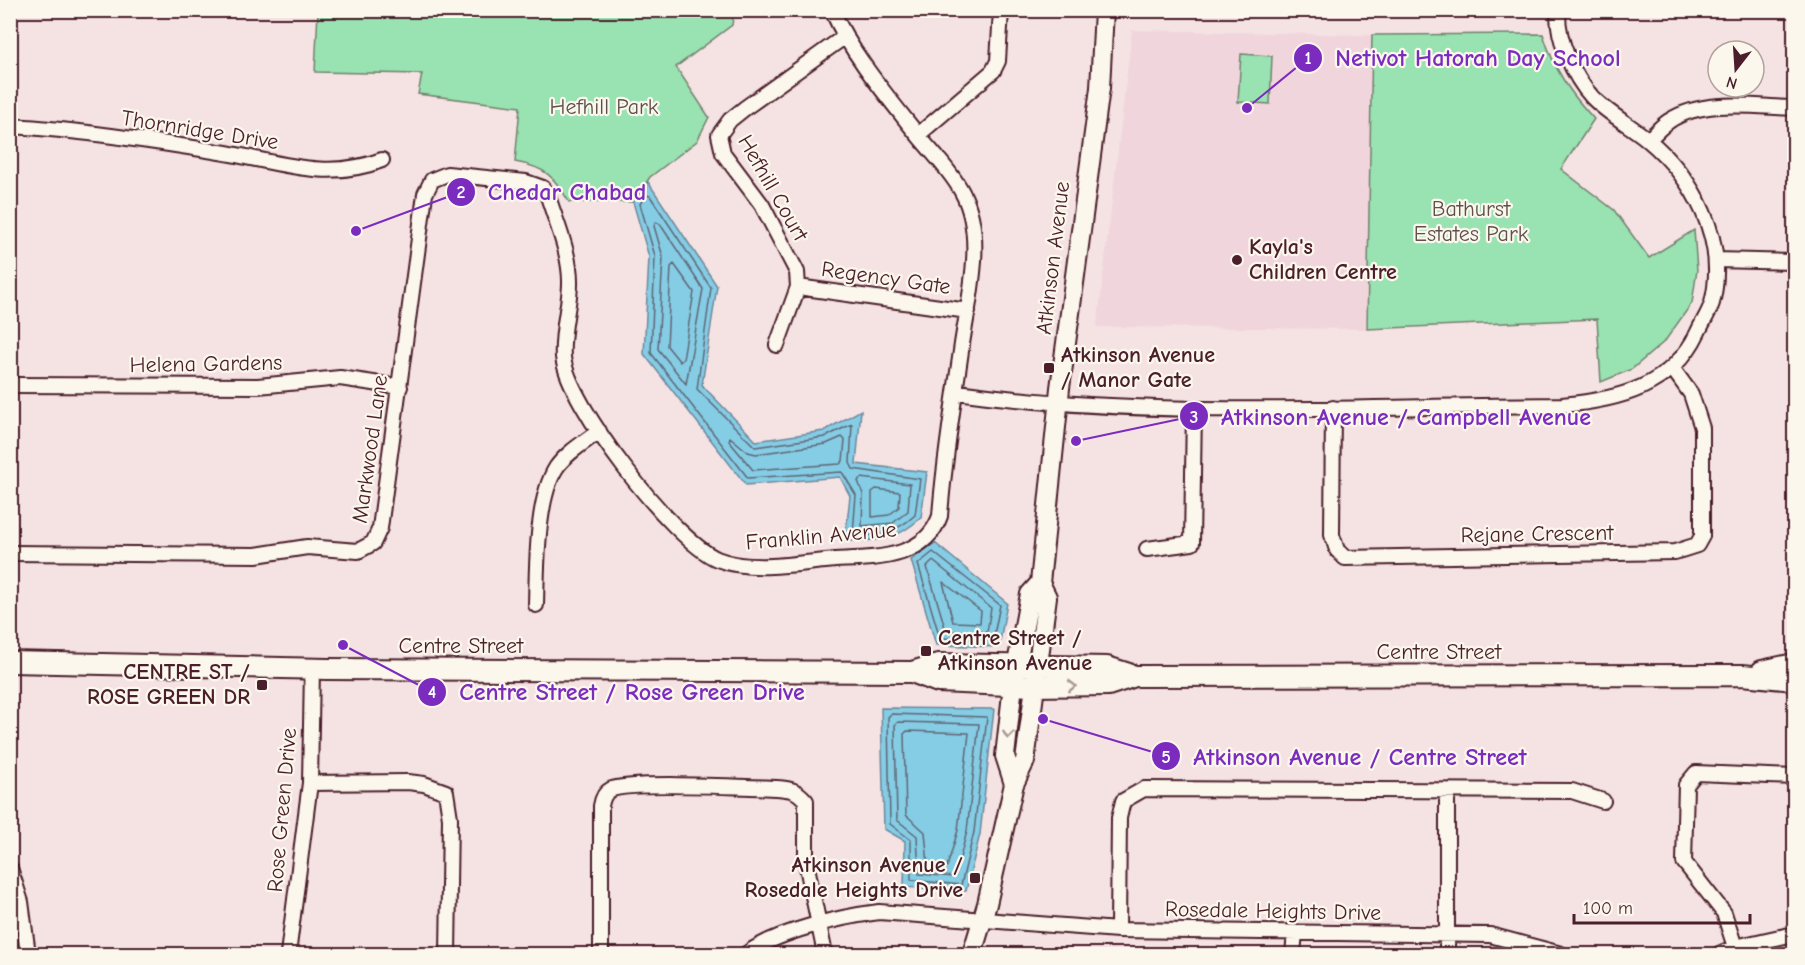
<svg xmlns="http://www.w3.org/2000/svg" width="1805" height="965" font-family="'Comic Neue',sans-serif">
<rect width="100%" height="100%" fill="#f5e3e3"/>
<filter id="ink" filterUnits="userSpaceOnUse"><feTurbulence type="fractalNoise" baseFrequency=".0167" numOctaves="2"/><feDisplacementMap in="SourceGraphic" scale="12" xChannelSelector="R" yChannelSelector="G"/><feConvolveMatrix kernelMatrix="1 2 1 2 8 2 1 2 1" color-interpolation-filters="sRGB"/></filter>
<g filter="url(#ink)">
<!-- built -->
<path fill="#f1d5dd" d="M1132,30l240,5 -5,294 -270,-2z"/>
<!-- green -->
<path fill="#99e2b1" stroke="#72806e" stroke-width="1.5" d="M318,11h416l-2,14 -56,42 33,50 -12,24 -47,36 -17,25h-64c-15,-26 -24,-35 -54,-40l5,-55 -102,-13 4,-20 -107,-2z
M1543,34c11,35 26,58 51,85l-33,50 53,41 35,48 45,-28 3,40 -5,33 -27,38 -33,28 -31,13 -4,-63 -230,10 5,-294z
M1241,54l31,2 -2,48 -32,-2z"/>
<!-- water -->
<path fill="#84cde5" stroke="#6d879b" stroke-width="1.5" d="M648,182l69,104 -15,99 54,56 68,-10 37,-21 -5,54 71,8 -6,46c-30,25 -38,22 -76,23l5,-45 -10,-19 -94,8 -102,-131 5,-97 -16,-55z
M935,543l72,60 -8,44 -63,-2 -25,-85z
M881,708l113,1 -14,125 -14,57 -62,-4 1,-46 -21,-12z"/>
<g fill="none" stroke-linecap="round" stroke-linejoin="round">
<!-- shore -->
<path stroke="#616575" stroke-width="1.5" d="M646,195l4,1 61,92 -14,101 58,58 70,-10 27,-13 -2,39 3,6 67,10 -5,36c-17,16 -38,23 -62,19l3,-39 -14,-23 -94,6 -97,-125 4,-97 -15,-52z
M656,222l4,2 43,65 -17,95 -28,-35 5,-92 -9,-31z
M674,264l20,28 -11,67 -3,3 -13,-16 4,-79z
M730,437l18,15 8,2 70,-10 16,-7 3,3 -2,21 -3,3 -87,6 -24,-29z
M861,478l49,6 -2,27 -15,12 -31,3 1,-32 -5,-13z
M876,489l24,3 -1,15 -10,8 -17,2v-25z
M933,552l67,53 -7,35 -53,-2 -22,-74z
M933,561l58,47 -4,24 -41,-1 -19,-64z
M943,582l38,29 -1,12 -27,-1z
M891,714l96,3 -13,115 -13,53 -50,-5v-40l-21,-16 -2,-107z
M898,722l81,2 -12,107 -12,46 -36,-3 -2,-38 -20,-16 -2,-95z
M907,731l62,2 -11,97 -11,37 -19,-2 -3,-33 -19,-17 -2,-81z"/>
<defs>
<path id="minor" d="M10,126c71,4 140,15 210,26 56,9 106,30 162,8
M918,135l75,-64 5,-10 3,-51
M1648,140c7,-6 13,-14 21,-19 34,-23 87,-14 125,-13
M1716,260l78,2
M798,287l170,24
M777,345l21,-58 -1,-15 -35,-67 -39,-52 -4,-18 11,-15 15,-12 99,-71
M10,385l248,1 82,-8 60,9
M957,392c200,28 403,14 605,13 56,-5 110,-18 136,-73 4,-9 11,-19 14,-29 16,-63 -18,-125 -65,-164 -17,-14 -40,-26 -55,-42 -19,-21 -35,-57 -34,-87
M1333,408l-1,127 5,15 8,8 330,-6 22,-7 5,-9v-108l-11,-34 -18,-25
M1147,549l45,-6 2,-135
M10,553l246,2 51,-8 51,4 15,-8 7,-15 45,-334 7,-14 15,-6 79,8 17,6 4,5c9,30 24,61 23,92 -1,24 -9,48 -7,72 5,48 110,183 154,202 35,14 81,4 118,1 38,-2 90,0 105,-44 4,-57 14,-115 22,-172 7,-47 24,-108 0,-152 -12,-22 -29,-38 -45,-58 -30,-38 -65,-79 -85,-124
M536,605c1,-37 0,-105 20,-137 10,-15 29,-26 43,-37
M310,783l98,-1 16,2 22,8 4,26 -2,136
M1447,791v163
M10,868l11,34 7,52
M1118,930l1,-112 4,-17 21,-12 428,2 31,10
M1735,947l-11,-34 -40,-51 2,-77 10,-12 98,4
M288,954l22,-171 2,-114
M601,954v-148c1,-6 3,-13 9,-16 17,-9 139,-3 167,-2 14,1 20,2 29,13v61l19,92
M746,954c32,-23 94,-37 133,-42l239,18 372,5 71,19
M1293,954l2,-21
M1719,954l16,-7 59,-13"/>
<path id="tertiary" d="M1014,784l-9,-28 8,-71 17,-91 10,-11
M972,954l15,-50 27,-120 11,-23 22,-164 -7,-14 20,-195 40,-300 4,-78"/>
<path id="secondary" d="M10,662l318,7 584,3 26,-8 169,3 28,9
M1762,671l32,-7
M912,672l26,10 96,4 74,-1 27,-9 607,-1 52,5"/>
</defs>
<!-- minor casing -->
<use href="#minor" stroke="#4a1f2b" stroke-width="18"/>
<!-- tertiary casing -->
<use href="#tertiary" stroke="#4a1f2b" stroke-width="22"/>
<!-- secondary casing -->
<use href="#secondary" stroke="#4a1f2b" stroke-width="24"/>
<!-- minor -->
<use href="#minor" stroke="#fbf7ec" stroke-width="14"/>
<!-- tertiary -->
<use href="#tertiary" stroke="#fbf7ec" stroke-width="18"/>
<!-- secondary -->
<use href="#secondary" stroke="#fbf7ec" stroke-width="20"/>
</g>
<!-- one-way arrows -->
<defs><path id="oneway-chevron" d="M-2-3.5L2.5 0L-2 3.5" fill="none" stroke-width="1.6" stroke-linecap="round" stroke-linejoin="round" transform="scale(1.5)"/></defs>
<g stroke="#ab9695">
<use href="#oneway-chevron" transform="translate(1072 686) rotate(-1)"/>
<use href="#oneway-chevron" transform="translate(1008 735) rotate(96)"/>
</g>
</g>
<!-- markers -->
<g fill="#4a1f2b" stroke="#fbf7ec" stroke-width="2">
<circle cx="1237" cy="260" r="6"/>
<rect x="1043" y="362" width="12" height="12" rx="3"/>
<rect x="920" y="645" width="12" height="12" rx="3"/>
<rect x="256" y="679" width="12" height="12" rx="3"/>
<rect x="969" y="872" width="12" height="12" rx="3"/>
</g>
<g text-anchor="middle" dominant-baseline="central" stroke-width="4.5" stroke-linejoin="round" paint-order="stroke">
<!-- park labels -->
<g font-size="22" fill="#5e504c" stroke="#fbf7ec">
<text x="604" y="107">Hefhill Park</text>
<text x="1471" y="209">Bathurst<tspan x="1471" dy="25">Estates Park</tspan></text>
</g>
<!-- street labels -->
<g font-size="22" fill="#4a1f2b" stroke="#fbf7ec">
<text transform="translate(200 130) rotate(9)">Thornridge Drive</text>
<text transform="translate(773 188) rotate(60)">Hefhill Court</text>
<text transform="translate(1053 258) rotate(-83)">Atkinson Avenue</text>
<text transform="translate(886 278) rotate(8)">Regency Gate</text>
<text transform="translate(206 364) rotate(-1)">Helena Gardens</text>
<text transform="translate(370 449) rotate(-82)">Markwood Lane</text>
<text transform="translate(1537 534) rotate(-1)">Rejane Crescent</text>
<text transform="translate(821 536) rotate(-5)">Franklin Avenue</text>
<text x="461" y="646">Centre Street</text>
<text x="1439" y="652">Centre Street</text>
<text transform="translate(282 810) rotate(-85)">Rose Green Drive</text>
<text transform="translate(1273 911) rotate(1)">Rosedale Heights Drive</text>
</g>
<!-- poi labels -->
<g font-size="22" font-weight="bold" fill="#4a1f2b" stroke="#fbf7ec" text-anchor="start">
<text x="1249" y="247">Kayla's<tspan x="1249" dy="25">Children Centre</tspan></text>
<text x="1061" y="355">Atkinson Avenue<tspan x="1061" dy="25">/ Manor Gate</tspan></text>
<text x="938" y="638">Centre Street /<tspan x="938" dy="25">Atkinson Avenue</tspan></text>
<text x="250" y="672" text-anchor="end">CENTRE ST /<tspan x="250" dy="25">ROSE GREEN DR</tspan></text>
<text x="963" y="865" text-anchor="end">Atkinson Avenue /<tspan x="963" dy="25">Rosedale Heights Drive</tspan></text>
</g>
</g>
<!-- callouts -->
<path fill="none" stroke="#7b2cbf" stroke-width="2" d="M1247 108L1308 58M356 231L461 192M1076 441L1194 416M343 645L432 692M1043 719L1166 756"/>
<g fill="#7b2cbf" stroke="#fbf7ec" stroke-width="2">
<circle cx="1247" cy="108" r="6"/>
<circle cx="356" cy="231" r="6"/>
<circle cx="1076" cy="441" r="6"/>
<circle cx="343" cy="645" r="6"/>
<circle cx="1043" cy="719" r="6"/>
<circle cx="1308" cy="58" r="15"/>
<circle cx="461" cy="192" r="15"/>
<circle cx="1194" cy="416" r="15"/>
<circle cx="432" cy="692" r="15"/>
<circle cx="1166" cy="756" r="15"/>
</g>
<g font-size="18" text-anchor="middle" font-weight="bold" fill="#fff">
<text x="1308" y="64">1</text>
<text x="461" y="198">2</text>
<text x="1194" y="423">3</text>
<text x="432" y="698">4</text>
<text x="1166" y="763">5</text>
</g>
<g font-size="24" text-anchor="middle" font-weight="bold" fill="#7b2cbf" stroke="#fbf7ec" stroke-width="4.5" stroke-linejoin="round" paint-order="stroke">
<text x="1478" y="66">Netivot Hatorah Day School</text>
<text x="567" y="200">Chedar Chabad</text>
<text x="1406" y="425">Atkinson Avenue / Campbell Avenue</text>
<text x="632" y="700">Centre Street / Rose Green Drive</text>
<text x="1360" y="765">Atkinson Avenue / Centre Street</text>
</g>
<!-- margin -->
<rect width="1805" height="965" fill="none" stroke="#fbf7ec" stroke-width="36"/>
<rect x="18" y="18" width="1769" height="929" fill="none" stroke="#4a1f2b" stroke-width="2" filter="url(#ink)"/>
<!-- north arrow -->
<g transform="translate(1736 69) rotate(197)"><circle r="28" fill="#fbf7ec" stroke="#b4a19f" stroke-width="1.5"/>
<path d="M0-4.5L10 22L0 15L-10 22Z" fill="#4a1f2b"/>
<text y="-9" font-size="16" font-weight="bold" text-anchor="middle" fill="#4a1f2b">N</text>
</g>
<!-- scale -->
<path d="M1574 914v9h176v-9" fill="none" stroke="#4a1f2b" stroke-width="3"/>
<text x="1583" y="914" font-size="18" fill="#4a1f2b" stroke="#fbf7ec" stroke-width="4.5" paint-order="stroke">100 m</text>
</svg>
